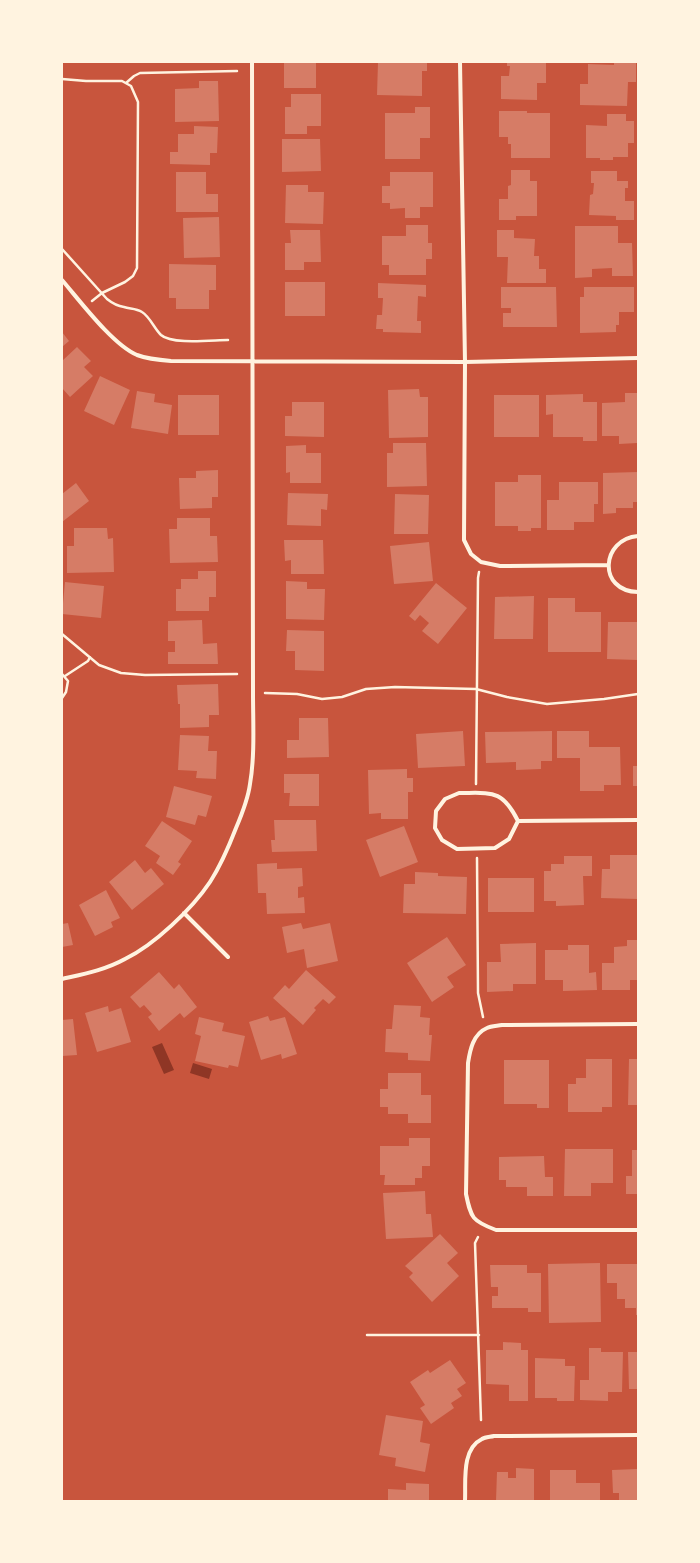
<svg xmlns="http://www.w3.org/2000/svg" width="700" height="1563" font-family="Overpass,sans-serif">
<rect width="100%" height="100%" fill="#c8553d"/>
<!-- water -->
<path fill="#8f3625" d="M162,1043l12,27 -10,4 -12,-27z
M193,1063l19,6 -3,10 -19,-6z"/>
<!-- building -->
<path fill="#d67c66" d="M284,62h32v26h-32z
M378,62h49v9h-5v25l-45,-1z
M507,62h39v21h-9v17l-36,-1v-23h8l1,-10h-3z
M614,62h22v20h-8l-1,24 -47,-1v-21h8v-20l26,1z
M199,81h19l1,40 -44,1v-33l24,-1z
M291,94h30v32h-14v8h-22v-27h6z
M415,107h15v31h-10v21h-35v-46h30z
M499,111h28v2h23v45h-39v-14h-3v-7h-9z
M607,114h19v7h8v22h-6v14h-15v3h-13v-2h-14v-33l21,1z
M194,126l24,1 -1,26h-7v12l-40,-1v-12h8v-18h16z
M282,139h38l1,32 -39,1z
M511,170h19v11h7v35h-21v4h-17v-21h9v-13l3,-1z
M591,171h26v10h11v7h-3v13h9v19h-18v-4l-27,-1 1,-20 3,-1 1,-11h-3z
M176,172h30v22h12v18h-42z
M390,172h43v35h-13v11h-15v-10l-15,1v-6h-8v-17h8z
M286,185h22v7h16l-1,32 -38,-1z
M219,217l1,40 -36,1 -1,-40z
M406,225h22v18h4v16h-6v16h-37v-10h-7v-29h24z
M575,226h43v17h14l1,33h-21v-8l-20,1v8l-17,1z
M290,230h30l1,32h-17v8h-19v-27h6z
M497,230h17v8l21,1 -1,17h5v13h7v14h-39l1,-26h-11z
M169,264l47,1v25h-7v19h-33v-11h-7z
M285,282h40v34h-40z
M378,283l48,2v12l-8,-1 -1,25h4v12l-38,-1v-3h-7l1,-14h5l1,-17h-5z
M501,287h55l1,40h-54v-14h8v-5h-10z
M584,287h50v25h-15v13h-3v7l-36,1v-36h4z
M62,332l7,9 -7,6z
M77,347l14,14 -7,6 9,9 -23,21 -8,-9v-27z
M100,376l30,14 -16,35 -30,-14z
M419,389l1,8h8v40l-39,1 -1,-48z
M137,391l18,3 -1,8 18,3 -4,29 -37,-6z
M625,393h13l-1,50 -18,1v-8h-17v-33l23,-1z
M583,394v8h14v39h-14v-4h-30v-23l-7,1v-20z
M178,395h41v40h-41z
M494,395h45v42h-45z
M292,402h32v35l-39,-1v-20h7z
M393,443h33l1,43 -40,1v-34h6z
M306,445v8h15v30h-31v-11l-4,1v-27z
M218,470v27h-6v11l-32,1 -1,-31h17v-7z
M638,472v30h-5v6h-17v5l-13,1v-41z
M518,475h23v53h-10v3h-13v-5h-23v-44h23z
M559,482h39v22h-4v18h-20v8h-27v-30h12z
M76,483l13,18 -27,21v-28z
M288,493l40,1 -1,16 -6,-1v17l-34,-1z
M395,494l34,1 -1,39h-34z
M177,518h33v18h7l1,26 -48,1 -1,-34h8z
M74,528h33l1,11 5,-1 1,34 -47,1v-27h7z
M284,540h39l1,34h-33v-14l-6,1z
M429,542l4,39 -39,3 -4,-38z
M198,571h18v26h-7v14h-33v-22h5v-10h17z
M286,581l21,1v7h18l-1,31 -38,-1z
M65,582l39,4 -3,32 -39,-4z
M436,583l31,25 -29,36 -16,-13 7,-8 -9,-8 -5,6 -6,-5z
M534,596l-1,43h-39l1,-42z
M548,598h27v14h26v40h-53z
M202,620l1,24 14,-1 1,21h-50v-12h7v-11h-7v-20z
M608,622h30v38l-31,-1z
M287,630l37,1v40l-29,-1v-19h-9z
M218,684l1,31h-10v12l-29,1v-24h-2l-1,-19z
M299,718h29l1,39 -42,1v-18h12z
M463,731l2,35 -47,2 -2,-34z
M552,731v30h-11v8l-25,1v-8l-30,1 -1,-31z
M557,731h32v16h31l1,38h-17v6h-24v-33h-23z
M180,735l29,1 -1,15h9l-1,28 -20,-1 1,-7 -19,-1z
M633,766h5v20h-5z
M407,769v9h6v14h-5v27h-27v-6l-12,1 -1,-44z
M284,774h35v32h-30l1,-13h-6z
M174,786l38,10 -6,21 -8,-2 -3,10 -29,-8z
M274,820h42l1,31 -45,1 -1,-12h4z
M162,821l30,20 -14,21 3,2 -8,11 -17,-12 4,-7 -15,-10z
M404,826l14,36 -38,15 -14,-37z
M610,855h28v44l-37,-1 1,-29h8z
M564,856h28v20h-9l1,29 -28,1v-5h-12v-30h7v-7h13z
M135,860l10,13 6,-5 13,16 -32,26 -23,-28z
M277,863v6l25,-1 1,18 -5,1v11l6,-1 1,16 -38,1 -1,-21h-8l-1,-29z
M415,872l23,1v3l29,1 -1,37 -63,-1 1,-29h11z
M488,878h46v34h-46z
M106,890l14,28 -9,4 2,5 -18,9 -16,-31z
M68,923l5,22 -11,2v-23z
M301,923l2,6 27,-6 8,38 -31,7 -3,-19 -17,4 -5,-26z
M447,937l19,28 -19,12 7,10 -22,15 -25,-39z
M627,940h11v40h-8v10h-28v-27h12v-16l13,-1z
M536,943v41h-23v7l-26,1v-30h14l-1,-18z
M568,945h21v28l7,-1 1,18 -34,1v-11h-18v-30h23z
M306,970l30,27 -7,7 -6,-5 -9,9 2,2 -13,15 -30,-27 12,-13 4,4z
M159,972l15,17 5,-5 18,23 -13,11 -4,-5 -21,18 -11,-14 4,-3 -8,-9 -4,3 -10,-11z
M394,1005l27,1 -1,11 10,1 -1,17h3l-2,26 -22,-1v-7l-23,-1 1,-23h6z
M108,1006l1,6 12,-4 10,34 -34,10 -12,-39z
M268,1016l2,5 15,-4 12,37 -15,5 -1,-5 -20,6 -12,-38z
M199,1017l25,6 -2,8 23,5 -7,31 -9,-2 -1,3 -33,-7 6,-25 -6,-2z
M73,1019l4,36 -15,1v-36z
M586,1059h26v48h-10v5h-34v-28h8v-6h10z
M629,1059h9v46h-10z
M504,1060h45v48h-12v-4h-33z
M388,1073h33v22h10v28h-23v-9h-20v-7h-8v-18h8z
M409,1138h21v28h-8v12h-7v7h-31l1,-10h-5v-29h29z
M565,1149h48v34h-22v13h-27z
M632,1150h6v44h-12v-18h6z
M544,1156l1,21h8v19h-26v-9h-21v-7h-7v-23z
M425,1191l1,23h5l2,23 -47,2 -3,-46z
M440,1234l18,19 -11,10 12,13 -27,26 -23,-25 4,-4 -8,-7z
M600,1263l1,59 -52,1 -1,-59z
M607,1264h31v51h-2v-7h-11v-9h-8v-16h-10z
M490,1265h37v8h14v39h-13v-4h-36v-12h6v-9h-7z
M503,1342l18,1v7h7v51h-19v-16l-23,-1v-34h17z
M589,1348h12v4h22l-1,40h-14v9l-28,-1v-20h9z
M628,1352h10v37h-9z
M535,1358l30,1v7h10l-1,35h-17v-3h-22z
M450,1360l16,23 -9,6 5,7 -11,7 3,5 -23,16 -11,-16 5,-3 -15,-23 18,-12 2,3z
M386,1415l37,6 -3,21 10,2 -5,28 -30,-6 1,-8 -17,-3z
M516,1468l18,1v32h-38l1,-29h11v6h8z
M638,1469v32h-19v-8h-6l-1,-23z
M550,1470h26v13h24v18h-50z
M406,1483l23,1v17h-41v-12l18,1z"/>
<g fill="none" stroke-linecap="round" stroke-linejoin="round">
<!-- path -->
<path stroke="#fff3e0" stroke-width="2.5" d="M62,79l24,2h36l9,5 7,16 -1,166 -4,8 -8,6 -23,11 -10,8
M126,83l8,-7 6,-3 97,-2
M62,249l45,50c5,4 10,7 17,8 6,2 12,1 18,5 8,5 12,16 19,23 11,10 52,5 67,5
M62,634l37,31 22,8 24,2 92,-1
M62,674l6,7 -2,11 -4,6
M65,676l23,-15 2,-4
M265,693l32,1 25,5 20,-2 24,-8 29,-2 81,2 31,8 40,7 57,-5 34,-5
M476,784l2,-206 1,-6
M477,858l1,135 5,24
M478,1237l-3,6 6,177
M367,1335h112"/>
<!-- minor -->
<path stroke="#fff3e0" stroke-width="4" d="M460,62l5,300 -1,178 7,14 10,8 19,4 108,-1
M62,280c18,21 51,65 75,75 11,4 22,5 34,6l294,1 173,-4
M638,536c-37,3 -41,55 0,56
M459,793c33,0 43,-4 59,28l-9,18 -14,9 -38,1 -15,-9 -7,-12 1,-17 9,-12z
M518,821l120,-1
M184,913l44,44
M62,979c22,-5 43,-9 63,-20 29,-14 67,-50 85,-77 11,-17 19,-36 26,-54 6,-14 12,-29 14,-44 5,-29 3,-61 3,-91l-1,-631
M638,1024l-136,1c-5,1 -11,1 -15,3 -14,6 -17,22 -19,35l-2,131c5,24 6,27 30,36h142
M465,1501c1,-19 -4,-52 17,-62 3,-2 8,-2 12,-3l144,-1"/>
</g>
<!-- border -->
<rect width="700" height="1563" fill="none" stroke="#fff3e0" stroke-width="126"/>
</svg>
